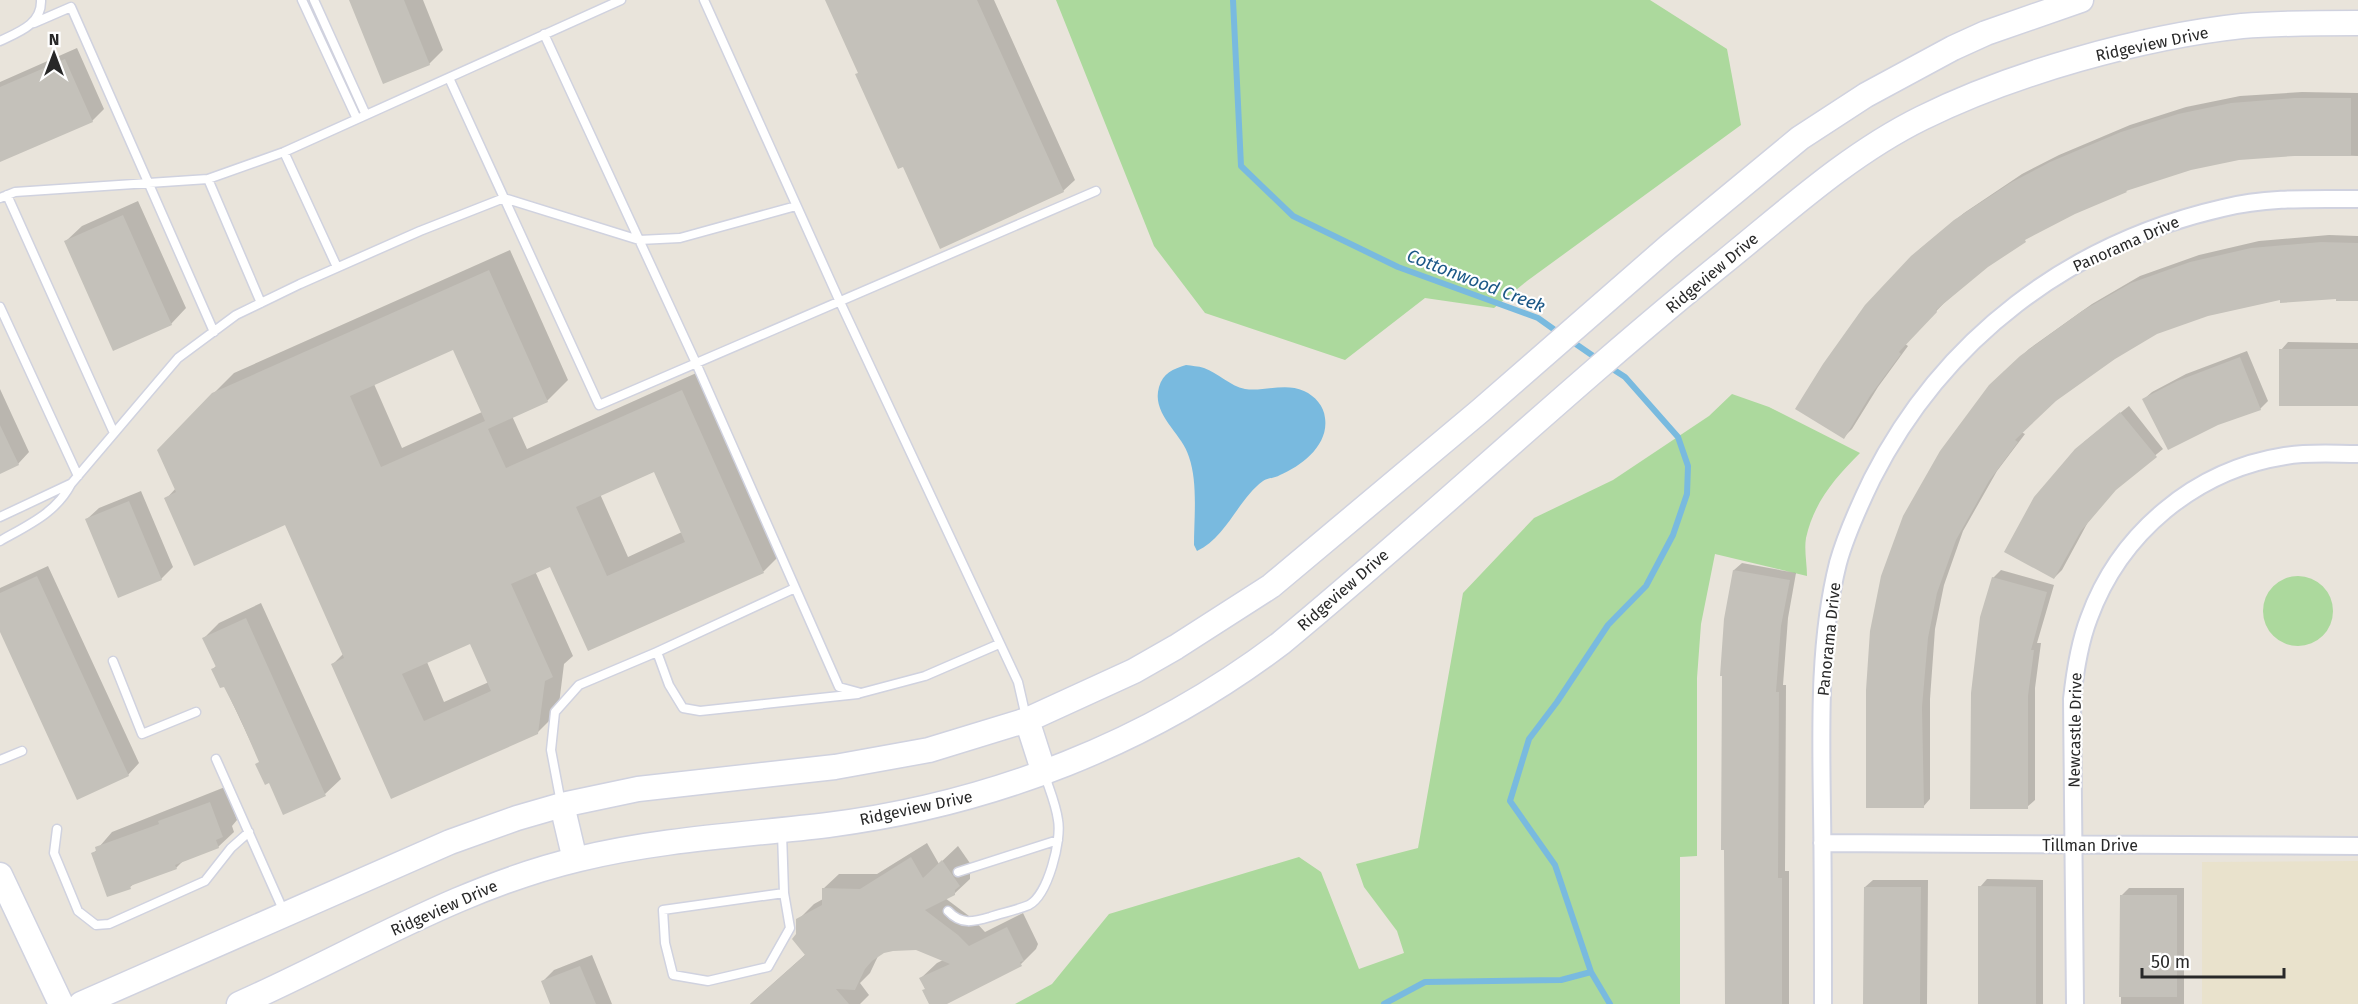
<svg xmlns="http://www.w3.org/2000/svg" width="2358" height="1004" font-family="'Fira Sans',sans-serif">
<rect width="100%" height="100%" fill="#e9e4db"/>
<!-- education -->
<path fill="#e9e2cc" d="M2358,861v143h-156v-142z"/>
<!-- green -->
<path fill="#acd99d" d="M1056,0h594l77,49 14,76 -214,156 -33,27 -69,-10 -80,62 -140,-47 -51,-67z
M1732,394l37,13 91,46c-25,25 -46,49 -54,85 -2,12 1,26 1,38l-92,-22 -14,70 -4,54v178l-17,1v147h-665l37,-20 57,-70 190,-57 22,15 38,97 45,-16 -7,-22 -33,-44 -8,-23 62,-16 45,-255 71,-75 79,-38 96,-64z
M2263 611a35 35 0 1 1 70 0a35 35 0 1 1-70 0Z"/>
<!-- water -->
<path fill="#79badf" d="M1186,365c6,1 12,1 18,3 14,5 26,18 41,21 19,3 40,-7 59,2 11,5 20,15 21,27 4,27 -23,48 -45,57 -5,3 -12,3 -17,6 -24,17 -37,57 -66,70l-3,-6c0,-28 4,-62 -5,-88 -7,-24 -38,-42 -30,-70 4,-14 14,-18 27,-22z"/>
<!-- shadow -->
<path fill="#0003" fill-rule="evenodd" d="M351,0h72l20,50 -14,14z
M827,0h167l81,180 -12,11 -159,-26z
M77,48l27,61 -12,12 -92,40v-79z
M2302,92l56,1v63l-64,-2 -55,5 -48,9 -61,20 -4,3 -52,21 -43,23 -44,30 -43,38 -39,41 3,2 -30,41 -26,42 -8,8 76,-188 44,-36 58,-39 37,-19 71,-30 56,-18 54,-11z
M138,201l48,107 -15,16 -105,-83 16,-15z
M2329,235l29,1v63l-20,-2 -57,1 -74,17 -51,18 -42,25 -59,42 -34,32 4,2 -28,37 -34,60 -19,54 -9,44 -5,70v100l-7,8h-55l123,-421 38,-37 63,-45 48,-28 59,-21 60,-14z
M510,250l58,130 -21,21 -35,15 15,33 176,-79 81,181 -20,20 -175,78 -38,-84 -16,6 38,85 -9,8 -6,48 -21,21 -145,64 -59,-133 11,-11 -58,-130 -120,-24 10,-11 37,-94 21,-21zM454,348l28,64 -80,36 -28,-64zM654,470l28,62 -54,25 -28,-63zM471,642l18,40 -45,20 -17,-40z
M2288,342l70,1v63l-77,-56z
M2247,351l21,50 -8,8 -42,15 -74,-25 8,-7 34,-18z
M0,389l29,63 -11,12 -18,9z
M2129,406l34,43 -44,36 -31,37 -26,48 -8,8 30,-136z
M141,491l32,76 -12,12 -74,-60 12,-11z
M1742,563l54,10 -8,45 -5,67h3l-1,186h4v133h-62l7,-434z
M48,566l91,197 -11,12 -128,-147v-40z
M2001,570l53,15 -17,58h4l-6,45v112l-8,7 -34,-229z
M261,603l80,176 -16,15 -41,19 -60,-128 -12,-15 5,-5 -13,-27 15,-15z
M225,787l12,33 -5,6 2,6 -16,15 -34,13 -8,8 -41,15 -5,4 -37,-33 19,-22z
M927,843l12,21 19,-18 16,23 -4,5v5l-16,15 -9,4 28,21 12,13 38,-19 15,31 -2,5 -15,15 -77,40h-13l-10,-26 16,-15 6,-3 -27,-11 -26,1 -11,4 -9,19 -10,10 9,12 -9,9h-110l56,-50 -8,-20v-14l16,-16 9,-5v-10l16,-15h38z
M1987,879l56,1v124h-63v-117z
M1873,880h55l-1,124h-63l1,-117z
M2129,888h55v116h-63v-108z
M592,955l20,49h-61l-9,-22 12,-12z"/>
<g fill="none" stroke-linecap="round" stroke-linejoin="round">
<!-- stream -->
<path stroke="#79badf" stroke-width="6" d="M1233,0l8,166 52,50 105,51 140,51 21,15
M1570,340l29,20
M1608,366l17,11 53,60 10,29 -1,28 -14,41 -27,51 -38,39 -51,77 -28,37 -19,62 45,64 36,107 19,32
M1384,1004l41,-22 136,-2 30,-8"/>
</g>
<!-- building -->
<path fill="#c4c1ba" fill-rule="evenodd" d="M349,0h55l26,65 -47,19z
M825,0h152l87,192 -124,57 -37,-82 -5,2 -43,-95 3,-1z
M65,59l28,63 -93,40v-75z
M2294,98h57v58h-57l-55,4 -48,10 -65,21 1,1 -52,22 -50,26 1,2 -38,25 -52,43 1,2 -38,40 2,2 -31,42 -26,43 -49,-30 28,-45 42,-59 46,-49 43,-36 58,-38 38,-20 71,-30 57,-18 53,-11z
M123,215l49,110 -59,26 -49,-110z
M2321,242l37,1v58h-22v-2l-56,4v-3l-72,16 -51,18 -42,25 -59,42 -41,39 3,2 -29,39 -33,59 -19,53 -9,45 -6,69 2,101h-58v-118l4,-59 11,-55 22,-60 37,-65 49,-66 31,-29 62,-45 49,-28 59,-21 61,-14z
M489,270l59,132 -60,27 18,39 176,-78 82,183 -176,78 -38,-84 -39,17 42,93 -8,4 -7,53 -147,65 -60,-135 13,-6 -59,-133 -91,41 -30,-68 12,-6 -19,-42 55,-57zM453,350l32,71 -104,46 -31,-71zM654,472l31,70 -78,34 -31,-69zM470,644l21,47 -67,30 -22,-47z
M2279,349h79v57h-79z
M2240,357l21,53 -43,15 -50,25 -26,-51 35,-18z
M2120,412l37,45 -41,33 -35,41 -27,48 -50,-27 30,-55 41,-48z
M0,425l19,40 -19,9z
M129,501l33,79 -44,18 -33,-79z
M1733,570l57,10 -9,46 -5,66h3l-1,186h4v126h-57l-1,-154h-3l1,-174h-2l4,-57z
M37,576l92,200 -52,24 -77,-168v-39z
M1992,577l55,15 -16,58h3l-6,46v113h-58l1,-116 9,-76z
M246,618l80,178 -43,19 -14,-32 -4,2 -10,-21 4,-2 -20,-46 -15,-29 -4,1 -9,-19 5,-2 -14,-29z
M210,802l13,35 -7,3 3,8 -44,17 2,4 -47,17 1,3 -24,8 -16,-44 5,-2 -1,-4 64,-23 -1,-3z
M911,857l12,21 19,-18 18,26 -5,4v5l-30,15 33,25 11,11 38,-19 17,34 -4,1 2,4 -75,38h-18l-7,-14 3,-1 -6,-11 31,-14 -34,-14 -23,1 -9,2 -12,8 -7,8 -10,21 -19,-1 13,15h-99l55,-49 -13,-16 4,-5v-15l26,-14v-17l38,1z
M1978,886l58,1v117h-58z
M1864,887h57l-1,117h-57z
M2120,895h57v102h-58z
M580,966l16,38h-46l-9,-23z"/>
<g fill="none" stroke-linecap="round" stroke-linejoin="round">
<defs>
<path id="service" d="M302,0l55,119
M314,0l52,115
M704,0l136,302 178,380 8,35
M34,23l37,-16 143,325
M544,34l152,329 143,324 22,6 64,-17 74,-32
M0,41c19,-9 42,-17 41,-41
M449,78l150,327 497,-214
M284,152l53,115
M208,179l53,124
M7,195l107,238
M0,198l15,-6 193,-13 76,-27 337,-152
M0,307l78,169
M0,517l70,-33
M0,541c28,-16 56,-28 71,-57l107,-126 58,-43 64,-31 120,-53 84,-33 135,42 41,-2 116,-32
M795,588l-138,64 12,33 14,23 17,3 158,-17
M113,661l29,73 54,-22
M216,759l68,153
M0,760l22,-9
M561,803l-10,-53 4,-38 24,-27 78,-33
M57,829l-3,24 24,58 18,14 13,-1 96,-43 26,-33 18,-16
M782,833l2,60 6,35 -22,39 -60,14 -35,-6 -8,-32 -2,-33 121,-17
M958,872l100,-32
M948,911c13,14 25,11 42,6 12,-4 27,-7 39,-12 19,-10 33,-65 29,-85 -2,-15 -8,-29 -13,-44"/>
<path id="minor" d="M1822,843l536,3
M1823,1004c0,-64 0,-128 -1,-193 -1,-81 -4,-168 16,-248 8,-29 21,-57 34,-84 71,-140 197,-236 351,-271 44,-11 90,-9 135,-9
M2075,1004l-3,-305c3,-28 7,-55 17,-81 31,-85 106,-148 196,-162 23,-4 49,-2 73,-2"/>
<path id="secondary" d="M1027,720l17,53
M562,805l13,55
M0,875l61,129
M81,1004l369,-162 67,-24 45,-13 76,-16 197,-22 94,-17 98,-30 107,-49 42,-24 95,-61 209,-175 188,-164 132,-109 66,-43 87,-47 33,-15 95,-33
M239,1004c113,-50 218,-116 340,-145 82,-20 166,-24 249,-34 164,-21 321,-82 453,-182 150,-124 292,-259 443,-381 63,-51 125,-108 198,-144 91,-45 219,-81 320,-92 39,-3 77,-3 116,-3"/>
</defs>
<!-- service casing -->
<use href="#service" stroke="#d0d2df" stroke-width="11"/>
<!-- minor casing -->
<use href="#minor" stroke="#d0d2df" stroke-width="20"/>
<!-- secondary casing -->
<use href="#secondary" stroke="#d0d2df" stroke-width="27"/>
<!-- service -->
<use href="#service" stroke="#fff" stroke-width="8"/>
<!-- minor -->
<use href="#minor" stroke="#fff" stroke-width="16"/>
<!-- secondary -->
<use href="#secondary" stroke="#fff" stroke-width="24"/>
</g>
<g text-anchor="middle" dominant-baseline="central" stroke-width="4.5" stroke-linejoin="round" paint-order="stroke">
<!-- street labels -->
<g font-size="16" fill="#282828" stroke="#fff">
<text transform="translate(2152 44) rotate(-12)">Ridgeview Drive</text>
<text transform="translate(2126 244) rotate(-24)">Panorama Drive</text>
<text transform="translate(1712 273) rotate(-40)">Ridgeview Drive</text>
<text transform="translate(1343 590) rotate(-41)">Ridgeview Drive</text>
<text transform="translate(1829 639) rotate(-84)">Panorama Drive</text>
<text transform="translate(2075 730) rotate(-89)">Newcastle Drive</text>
<text transform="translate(916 808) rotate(-12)">Ridgeview Drive</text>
<text x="2090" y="845">Tillman Drive</text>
<text transform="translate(444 908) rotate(-24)">Ridgeview Drive</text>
</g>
<!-- water labels -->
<g font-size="18" font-style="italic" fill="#1c5887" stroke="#fff">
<text transform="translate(1476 281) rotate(21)">Cottonwood Creek</text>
</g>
</g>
<!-- north arrow -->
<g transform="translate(54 54)" stroke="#ffffff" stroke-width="4.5" paint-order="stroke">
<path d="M0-4.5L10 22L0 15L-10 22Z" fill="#282828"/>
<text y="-9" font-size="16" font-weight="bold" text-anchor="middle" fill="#282828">N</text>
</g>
<!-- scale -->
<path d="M2142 968v9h142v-9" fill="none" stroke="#282828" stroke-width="3"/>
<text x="2151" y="968" font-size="18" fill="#282828" stroke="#ffffff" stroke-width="4.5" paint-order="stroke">50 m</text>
</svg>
